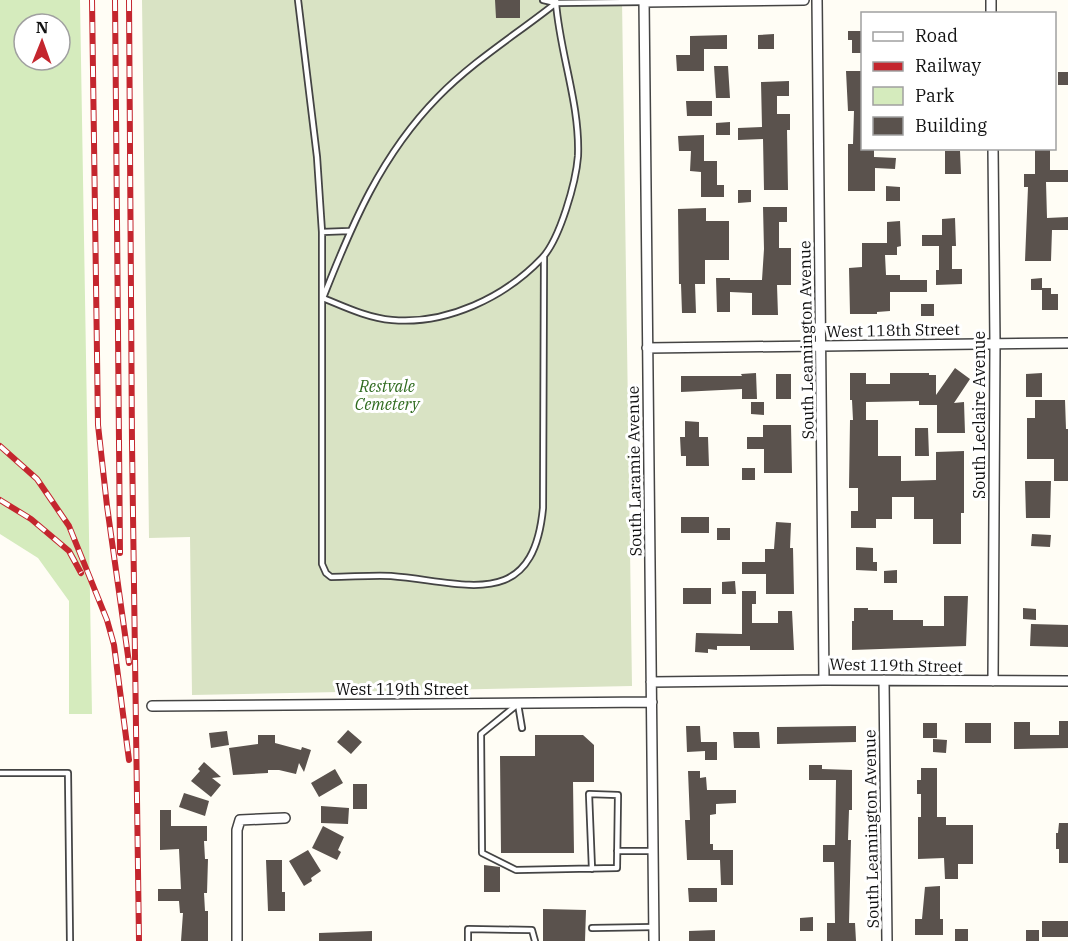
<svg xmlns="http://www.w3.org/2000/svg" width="1068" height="941" font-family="'IBM Plex Serif',serif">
<rect width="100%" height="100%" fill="#fffdf5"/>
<!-- green -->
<path fill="#d5ebbd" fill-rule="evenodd" d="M0,0h80l12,714h-23v-113l-31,-43 -38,-24zM24,24h36v36h-36z"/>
<!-- cemetery -->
<path fill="#d9e3c4" d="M142,0h480l10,686 -440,9 -2,-158 -41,1z"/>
<!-- building -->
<path fill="#5a524d" d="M495,0h25v18h-24z
M848,31h14v22h-10v-13h-4z
M774,34v15h-16v-14z
M727,35v14h-23v22h-27l-1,-16h14v-19z
M714,66h14l2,32h-14z
M846,71h16v77h12v9l22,1 -1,11 -20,-1v23h-27v-47h5l1,-33h-6z
M1058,72h10v13h-10z
M789,81v15h-12v18h13v16h-3l1,60h-24l-1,-51 -25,1v-12l24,-1 -1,-45z
M686,101h26v15h-25z
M730,122v13h-14v-12z
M704,135v26h13v24h7v12h-23v-25l-11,-1 1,-20h-12l-1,-15z
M1035,148h15v22h18v12h-22l1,36 21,-1v13h-16l-1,31h-26l3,-74h-4v-13h11z
M945,151h15l1,23h-16z
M886,186l14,1v14h-14z
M738,190h13v12l-13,1z
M763,207h24v15h-8v26h12v37h-14l1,30h-26v-22l-22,-1v20h-13l-1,-34h14v2h32l2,-31z
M706,208v13h23v39h-24v24h-10l1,29h-14l-1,-29h-2l-1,-75z
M955,218l1,28h-4v23h10v15l-26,1v-15h3v-24h-17v-11h20v-16z
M900,221l1,25 -4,1v8h-12l1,20h14v5h27v12h-37v19l-13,1v2h-27l-1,-46 13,-1v-24h25v-21z
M1042,278v10h9v6h7v16h-16v-20h-11v-11z
M921,304h13v12h-13z
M955,368l15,11 -16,24 10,-1 1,31h-28v-28h-18v-4l-53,1v18h12v36h23v25l35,-1v-28l28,-1v62h-3v31h-28v-25h-19v-22h-22v22h-16v9h-25v-17h7v-23h-9l1,-68h3l-1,-20h-2v-27h16v11h24v-11h39v2h7v20z
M756,373l1,26h-15v-10l-61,3v-16h61l-1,-2z
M1042,373v24h-16v-23z
M776,374h15v25h-15z
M1035,400h30l1,29h2v52h-14v-22h-27v-41h8z
M751,402h13v13l-13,-1z
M685,421l14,1v15h9l1,29h-23v-10h-5l-1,-19h5z
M763,425h28l1,48h-28v-24h-17v-12h16z
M915,428h13l1,28h-14z
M742,468h13v12h-13z
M1025,481h26l-1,37h-24z
M681,517h28v16h-28z
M776,522l15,1 -1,25h3l1,46h-28v-20h-24v-12h23v-13h9z
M717,528h13v12h-13z
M1032,534l19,1 -1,12 -19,-1z
M856,547l17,1v14h4v9l-21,-1z
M897,570v13h-13v-12z
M735,581l1,13h-14v-12z
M683,588h28v16h-28z
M742,591h14v13h-4v19h26v-12h14l2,39h-44v-4h-33v4l-9,-1v4l-13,-1 1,-19 46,1z
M944,596h24l-2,50 -114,4v-29h2v-13h14v2h25v10h30v6h21z
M1023,608l13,1v11l-13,-1z
M1031,624l37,1v22l-38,-1z
M1059,721h9v27l-54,1v-27h16v13h29z
M923,723h14v15h-14z
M965,723h26v20h-26z
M686,726h14l1,16h16v18h-12v-9l-18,1z
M856,726v16l-79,2v-17z
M348,730l14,12 -11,12 -14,-12z
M227,731l2,14 -18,3 -2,-15z
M733,732h26l1,16h-26z
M258,735h17v8l26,7 1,-3 9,3 -7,22 -5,-9 -3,11 -17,-4h-11v3l-35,2 -4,-27 29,-4z
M535,735h48l11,10v37h-21l1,71h-73l-1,-97h35z
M933,739l14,1 -1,13 -13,-1z
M204,762l17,15 -9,1 9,7 -10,12 -20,-16 9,-10 -2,-2z
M809,765h13v4l30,1v40h-3l-1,30h3l-2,83h6l1,18h-29v-18h8l-1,-61h-11v-17h12l1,-65h-27z
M921,768h16v49h9v8h27v39h-15v15h-13l-1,-21 -26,1v-42h3v-23h-4v-14h4z
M335,769l8,14 -24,14 -8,-14z
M688,771h12v7l6,-1 1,13h29v13l-20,1v10l-6,1v29h3v6h20v35h-12l-1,-25h-33l-2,-40h5z
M353,784h14v25h-14z
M184,793l25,8 -4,15 -26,-9z
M321,806l28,2 -1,16 -27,-1z
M160,810h11v16h36v15h-3l1,18h3l-1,34h-3l1,18h3v30h-27l2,-28h-3l-1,-12h-21v-12h23l-2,-40 -19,1z
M1059,823h9v40h-9v-14h-3v-16h2z
M323,826l21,11 -6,13 3,2 -4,8 -25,-12z
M308,850l13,21 -10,7 1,3 -8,5 -15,-25z
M266,860h16v32h3v19h-17z
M484,865l16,2v25h-16z
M940,886v33h3v16h-28v-16h7l3,-32z
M688,888h29v14h-28z
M543,909l43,1 -1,31h-42z
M813,917v14h-13v-13z
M1042,921h26v16h-26z
M955,929h13v12h-13z
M715,930v11h-26v-10z
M1026,930h13v11h-13z
M372,931v10h-53v-8z"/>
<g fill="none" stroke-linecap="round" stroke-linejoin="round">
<defs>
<path id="lane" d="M298,0l19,157 5,75 27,-1
M543,0l13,3 88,-1
M556,0v3c4,51 24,101 22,153 -2,26 -18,83 -36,102 -37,39 -95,67 -150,62 -24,-2 -47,-13 -69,-22 29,-74 58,-143 115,-201 35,-36 79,-63 118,-94
M322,232v332l4,9 5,4c20,0 40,-2 60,-1 74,6 142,37 152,-68l1,-251
M522,728l-4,-24 -37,30 1,119 34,17 101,-2 1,-73 -29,-1 3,75
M0,773h68l2,168
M617,851h36
M592,928l62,-1
M468,941v-12l64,1 3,11"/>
<path id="street" d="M644,0l10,941
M817,0l7,680
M991,0v14
M644,2l160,-2
M993,148l2,195 -2,338
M647,348l421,-5
M884,680l3,261
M651,682l173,-2 244,1
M152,706l500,-4
M237,941v-111l3,-10 45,-2"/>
</defs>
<!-- lane casing -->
<use href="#lane" stroke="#444" stroke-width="8"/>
<!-- street casing -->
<use href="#street" stroke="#444" stroke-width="12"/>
<!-- lane -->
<use href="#lane" stroke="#fff" stroke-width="4.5"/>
<!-- street -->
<use href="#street" stroke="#fff" stroke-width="9"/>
<defs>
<path id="rail" d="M92,0l6,425 9,81 22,157
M115,0l5,553
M129,0l3,443 7,498
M0,446l37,33 32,47 38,94 7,25 15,115
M0,500l31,19 38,32 12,22"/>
</defs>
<!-- rail casing -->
<use href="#rail" stroke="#c4262e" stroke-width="6"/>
<!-- rail -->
<use href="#rail" stroke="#fff" stroke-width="4" stroke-dasharray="11" stroke-linecap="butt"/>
</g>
<g text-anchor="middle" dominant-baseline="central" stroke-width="6" stroke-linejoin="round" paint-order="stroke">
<!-- street labels -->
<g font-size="16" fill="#111" stroke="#fff">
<text transform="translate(893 330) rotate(-1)">West 118th Street</text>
<text transform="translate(806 340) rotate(-91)">South Leamington Avenue</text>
<text transform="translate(979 415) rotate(-90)">South Leclaire Avenue</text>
<text transform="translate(634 471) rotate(-91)">South Laramie Avenue</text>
<text transform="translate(896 665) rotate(1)">West 119th Street</text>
<text x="402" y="689">West 119th Street</text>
<text transform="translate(871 829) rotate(-91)">South Leamington Avenue</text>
</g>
<!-- park labels -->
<g font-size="16" font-style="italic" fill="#2f6b1f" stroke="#fff">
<text x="387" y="386">Restvale<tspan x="387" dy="18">Cemetery</tspan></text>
</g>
</g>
<!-- legend -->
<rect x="861" y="12" width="195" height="138" fill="#ffffff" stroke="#a0a0a0" stroke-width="1.5"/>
<rect x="873" y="32" width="30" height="9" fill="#ffffff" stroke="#a0a0a0" stroke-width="1.5"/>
<text x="915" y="42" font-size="18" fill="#111111">Road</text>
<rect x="873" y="62" width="30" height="9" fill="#c4262e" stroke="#a0a0a0" stroke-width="1.5"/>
<text x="915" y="72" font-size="18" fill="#111111">Railway</text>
<rect x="873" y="87" width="30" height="18" fill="#d5ebbd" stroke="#a0a0a0" stroke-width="1.5"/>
<text x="915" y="102" font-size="18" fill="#111111">Park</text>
<rect x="873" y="117" width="30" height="18" fill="#5a524d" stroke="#a0a0a0" stroke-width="1.5"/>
<text x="915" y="132" font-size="18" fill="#111111">Building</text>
<!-- north arrow -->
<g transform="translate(42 42) rotate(1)"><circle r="28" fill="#ffffff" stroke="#a0a0a0" stroke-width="1.5"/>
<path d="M0-4.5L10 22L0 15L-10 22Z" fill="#c4262e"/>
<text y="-9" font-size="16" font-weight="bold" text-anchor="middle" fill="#111111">N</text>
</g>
</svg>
